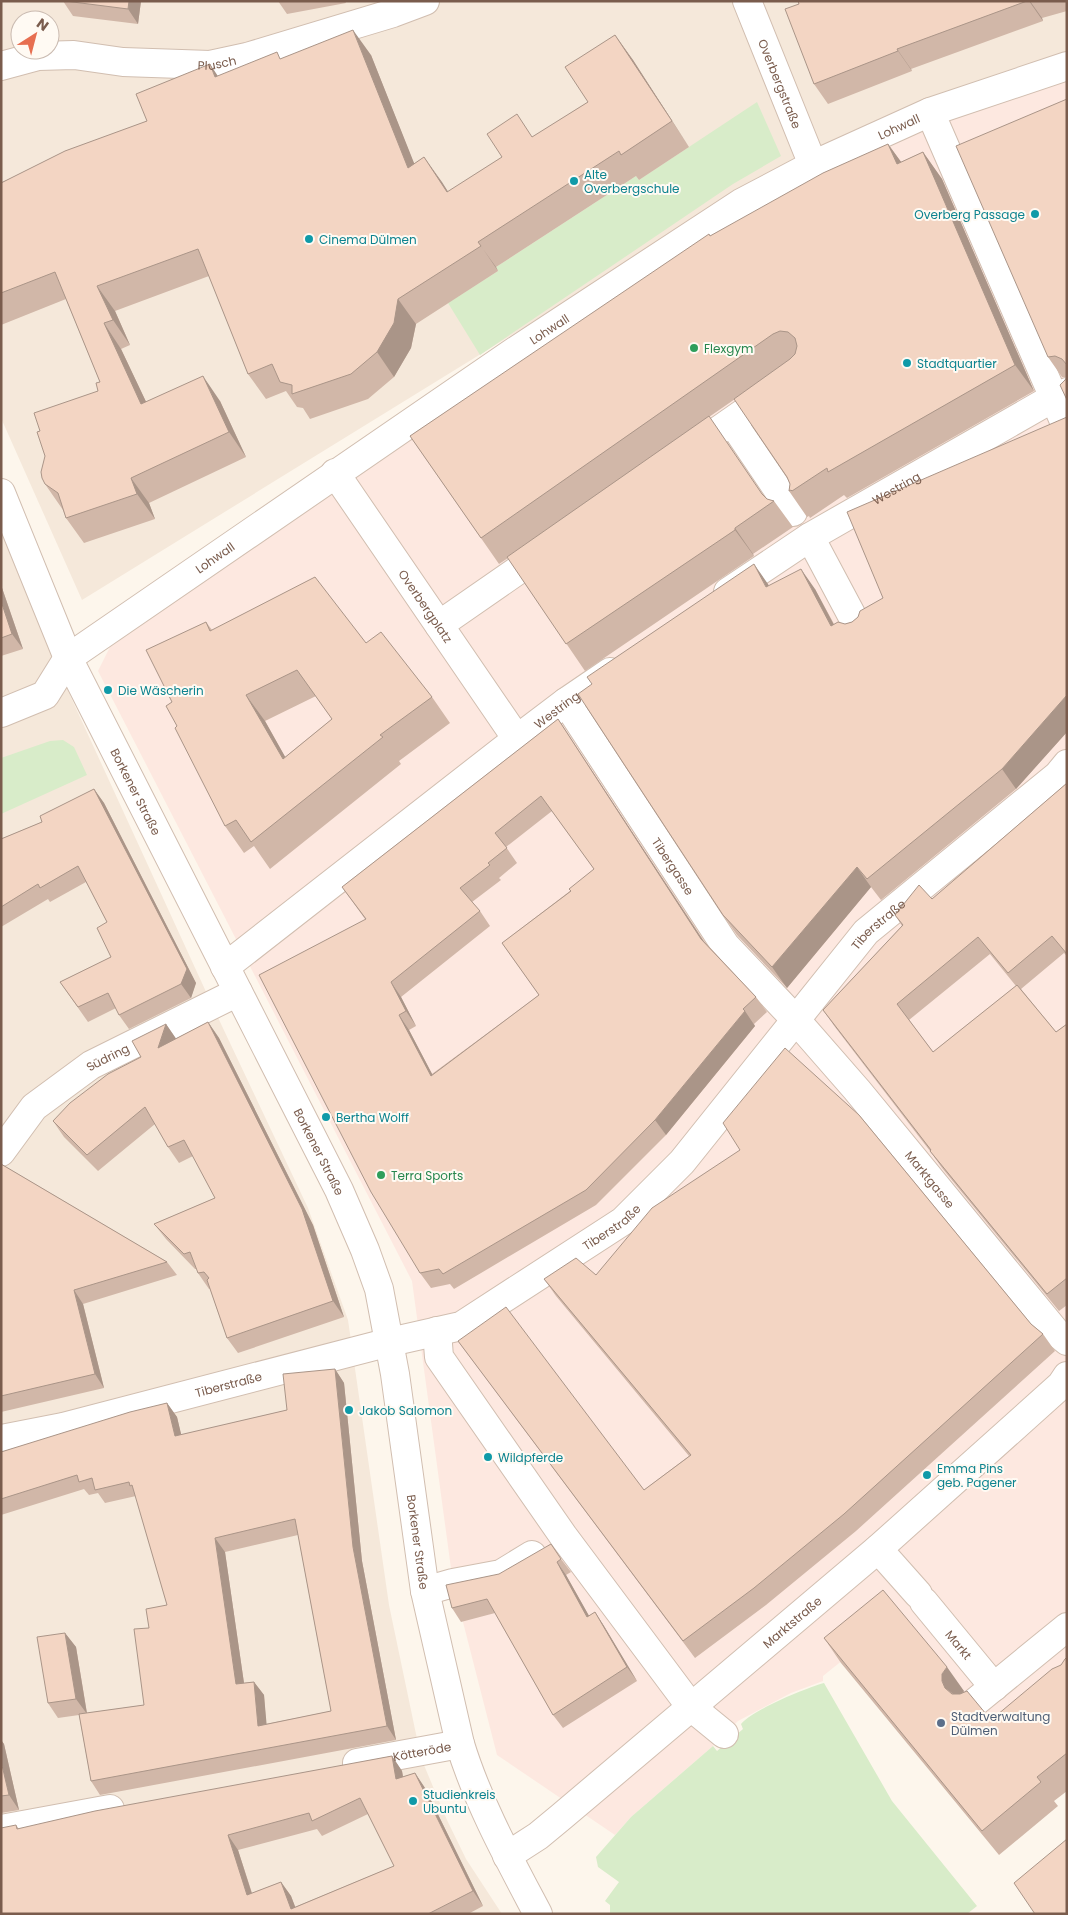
<svg xmlns="http://www.w3.org/2000/svg" width="1068" height="1915" font-family="Poppins,sans-serif">
<rect width="100%" height="100%" fill="#fdf6ec"/>
<!-- residential -->
<path fill="#f5e8da" fill-rule="evenodd" d="M1,1h1066v57l-327,136 -658,406 -81,-182zM20,20h30v30h-30z
M1,527l56,140 156,340 95,201 40,112 41,285 32,153 26,62 19,39 36,55h-501z"/>
<!-- commercial -->
<path fill="#fde8e0" d="M1067,75v1621l-60,48 -107,-130 -77,62v5l-32,12 -53,28 -25,25 -82,71 -16,18 -118,-80 -44,-172 -41,-302 -314,-610 12,-24 344,-244 290,-192 201,-94z"/>
<!-- green -->
<path fill="#d8ecc9" d="M757,102l24,54 -48,28 -253,171 -32,-52 50,-32 -2,-4 140,-91 3,4z
M63,740l11,7 13,28 -86,39v-56l49,-17z
M824,1683l68,118 85,105 -10,8h-357v-9l-5,-4 14,-19 -21,-15 -2,-10 35,-40 82,-71 4,5 26,-22 -2,-5c14,-15 62,-35 83,-41z"/>
<g fill="none" stroke-linecap="round" stroke-linejoin="round">
<defs>
<g id="minor">
<path id="s1" d="M747,1l66,164"/>
<path id="s2" d="M1,66l37,-10 36,-1 49,7 87,3 37,-8 146,-44 32,-12"/>
<path d="M930,112l137,316"/>
<path d="M732,422l61,90"/>
<path d="M689,451l86,-60"/>
<path id="s3" d="M335,473l182,266"/>
<path id="s4" d="M1,493l67,165 271,532 26,60 14,39 16,85 30,217 35,153c18,59 49,115 78,170"/>
<path d="M810,537l49,92"/>
<path id="s5" d="M728,592l82,-55 243,-139 14,-6"/>
<path d="M439,625l108,-75"/>
<path id="s6" d="M566,702l159,243 70,74 62,71 198,241 12,10"/>
<path id="s7" d="M1,713l44,-18 23,-37 444,-305 229,-150 72,-38 117,-53 137,-46"/>
<path id="s8" d="M225,967l292,-228 49,-37 44,-30"/>
<path id="s9" d="M1,1152l33,-45 57,-42 147,-73"/>
<path d="M437,1331l2,26 125,180 127,170 33,27"/>
<path id="s10" d="M1,1439l62,-12 327,-85 71,-16 162,-105 59,-59 184,-230 192,-157 9,-11"/>
<path d="M878,1549l40,45"/>
<path d="M425,1591l28,-8 48,-9 31,-19"/>
<path id="s11" d="M924,1602l70,85"/>
<path d="M974,1703l93,-76"/>
<path id="s12" d="M357,1763l103,-19"/>
<path d="M1,1829l109,-20"/>
<path id="s13" d="M507,1856l31,-20 23,-19 317,-268 183,-164 6,-9"/>
</g>
</defs>
<!-- minor casing -->
<use href="#minor" stroke="#d1beb0" stroke-width="30"/>
<!-- minor -->
<use href="#minor" stroke="#fff" stroke-width="28"/>
</g>
<!-- wall -->
<path fill="#d1b7a8" fill-rule="evenodd" d="M63,1h78l-3,23 -65,-8z
M278,1h67l1,2 -59,11z
M798,1h269v10l-25,7 1,3 -132,48 1,2 -84,33 -14,-20z
M615,35l18,25 56,87 -50,33 -3,-4 -140,91 2,4 -82,53 -5,24 -17,29 -26,22 -58,20 -7,-11 -6,-1 -11,-16 -20,8 -18,-25 -39,-98 -94,35 15,34 -9,4 25,53 74,-1 26,56 -97,46 6,16 -71,24 -18,-25 -3,-8 -18,-26v-28l-5,-25 58,-40 2,-9 -34,-83 -65,26v-145l1,2 145,-61 71,-45 63,-17 90,-4 43,109 10,-7 24,35 140,-90z
M1067,99v278h-5l-14,-20z
M888,144l13,18 22,-10 19,27 92,212 -187,107 -3,-3 -34,23 -1,-2 -2,1 -18,-26 1,-7 -3,-7 -52,-78 -26,18 54,79 4,3 7,2 19,26 -40,27 1,2 -169,115 -77,-113 -9,6 -89,-128 300,-200z
M1067,417v315l-51,57 -135,111 -10,-13 -84,101 -50,-53 -14,-20 -131,-231 177,-98 46,3 19,35h11l7,-2 31,-24z
M1,585l22,64 -22,7z
M206,622l6,8 154,13 66,54 18,26 -51,38 2,3 -131,105 -16,-23 -10,7 -19,-27 -48,-100 -5,-24zM316,696l16,23 -47,38 -20,-36z
M558,719l146,222 52,56 11,15 -13,12 1,2 -89,109 -70,70 -142,84 -4,-5 -19,4 -11,-15 -55,-354 -23,-32zM552,811l42,58 -24,22 -68,52 37,52 -107,79 -23,-44 7,-4 -15,-29 89,-71 -10,-15 -8,-9 29,-22 -2,-2 18,-15 -11,-16z
M1067,783v173l-3,-3 -43,36 35,43 11,-8v281l-8,6 -117,-143 -12,-17 -95,-124 -12,-17 79,-84 -7,-11 37,-16zM990,954l26,32 -83,66 -24,-32z
M94,789l10,14 92,180 -5,15 -62,31 -10,-14 -3,-7 -28,14 -28,-40 51,-25 -4,-35 -21,-40 -36,20 -2,-3 -47,28v-88l41,-17z
M208,1022l11,16 94,187 31,92 -106,36 -11,-15 -17,-49h-1l-11,-16 -1,-4h-2l-29,-30 -12,-15 61,-26 -22,-42 -14,7 -11,-16 -13,-23 -57,47 -34,-34 -11,-16 88,-64 25,-33 10,15z
M1,1164l166,98 10,13 -94,29 21,84 -103,24z
M596,1275l435,49 12,10 12,17 -199,180 -90,74 -71,53 -237,-317 186,149 45,-34 -133,-160 -12,-17z
M335,1369l9,14 18,178 34,179 -296,55 -9,-14 -12,-66 -21,3 -10,-15 17,-70 11,14 11,66 57,-8 5,-77 18,-23 -31,-109 -31,7 -7,-10 -9,2 -5,-6 -83,26v-63l166,-49 10,14 4,18 106,-25zM298,1535l33,176 -65,13 -2,-29 -10,-13 -10,1 -19,-131z
M561,1559l10,13 -5,3 23,41 6,-4 9,14 33,55 -74,47 -10,-13 -58,-102 -34,9 -9,-14 47,-34z
M824,1638l140,53 -1,2 28,27 70,-55 6,-8v134l-13,10 4,5 -59,49 -158,-192z
M1,1740l3,4 15,66 -18,3z
M392,1756l10,15 1,6 12,-4 10,15 58,118 -15,8h-467l15,-89 3,4zM368,1814l26,52 -99,41 -4,-11 -10,-14 -29,11 -14,-43 79,-21 5,7z"/>
<!-- shaded-wall -->
<path fill="#aa9588" d="M129,1h12l-3,23 -10,-15z
M1029,1h1l12,17 1,3z
M353,30l18,25 55,138 -18,-25z
M615,35l18,25 56,87 -17,-26z
M897,49l14,20 1,2 -14,-20z
M210,64l17,26 -12,-13z
M888,144l19,26 -10,-6z
M923,152l19,27 92,212 -19,-26z
M424,157l18,25 22,35 -17,-25z
M478,242l18,25 2,4 -17,-25z
M97,286l18,25 15,34 -17,-25z
M398,299l18,25 -5,24 -17,29 -17,-25z
M104,323l17,26 38,80 -18,-25z
M203,376l17,25 26,56 -17,-25z
M131,478l18,25 6,16 -18,-25z
M735,528l18,26 1,2 -19,-26z
M754,564l14,20 12,24 -14,-21z
M801,569l14,20 30,57 -14,-20z
M1,585l22,64 -11,-15 -11,-33z
M246,695l19,26 36,64 -18,-26z
M1067,695v37l-51,57 -14,-20z
M558,719l10,15 144,220 -11,-15z
M94,789l10,14 92,180 -5,15 -10,-14z
M857,867l14,20 -84,101 -15,-21z
M391,982l10,15 15,29 -10,-15z
M745,1011l10,15 -89,109 -11,-15z
M399,1015l10,15 32,61 -10,-15z
M208,1022l11,16 94,187 31,92 -11,-16z
M166,1024l11,16 -19,8z
M74,1290l9,14 21,84 -9,-14z
M335,1369l9,14 18,178 34,179 -9,-14 -34,-179z
M167,1403l10,14 8,33 -10,-14z
M215,1538l10,14 21,145 -10,-13z
M557,1562l9,13 31,55 -10,-13z
M595,1612l9,14 33,55 -10,-14z
M65,1633l11,14 11,67 -11,-15z
M947,1667l17,24 -5,7 -14,-10 -3,-7v-7z
M254,1682l10,13 4,45 -10,-14z
M1,1740l3,4 15,66 -10,-15 -8,-34z
M392,1756l10,15 4,23 -10,-15z
M415,1773l10,15 58,118 -10,-15z
M228,1835l10,15 19,60 -10,-15z
M281,1882l10,14 7,18 -7,-5z"/>
<!-- building -->
<path fill="#f3d5c3" stroke="#aa9588" fill-rule="evenodd" d="M65,1h64l-1,8z
M798,1h229l-130,48 1,2 -84,33 -29,-75 14,-5z
M353,30l55,138 16,-11 23,35 55,-35 -15,-23 30,-20 15,23 56,-35 -23,-35 50,-32 57,86 -51,34 -2,-4 -141,91 3,4 -83,53 -4,24 -17,29 -26,22 -59,20v-9l-12,-3 -8,-18 -24,10 -50,-125 -101,37 16,34 -9,3 37,81 62,-28 26,56 -98,46 6,16 -71,24 -8,-25 -13,-9 -3,-6 -1,-6 4,-16 -8,-24 3,-1 -6,-18 64,-22 -2,-8 4,-1 -45,-110 -54,21v-110l64,-32 82,-30 -11,-27 74,-30 5,13 62,-25 3,7z
M1067,99v266l-5,-6 -7,-3 -7,1 -92,-211z
M888,144l9,20 26,-12 92,213 -187,107 -1,-4 -35,23 -1,-1 -2,1 1,-7 -3,-7 -53,-78 56,-40 5,-5 2,-8 -2,-8 -7,-6 -8,-1 -7,3 -292,204 -71,-102 299,-202 1,2 113,-63z
M1067,377v23l-7,-15 5,-5z
M709,416l53,78 5,5 7,2 -39,27v2l-169,114 -59,-87z
M1067,417v278l-65,74 -135,110 -10,-12 -85,100 -49,-52 -145,-221 14,-10 -5,-7 167,-113 12,23 35,-18 30,57 7,-4 7,2 7,-2 6,-5 2,-6 23,-13 -36,-86z
M315,577l51,66 15,-11 51,65 -52,38 3,2 -132,105 -15,-22 -11,6 -50,-98 2,-2 -11,-20 6,-4 -26,-52 60,-28 4,9zM297,670l35,49 -49,40 -37,-64z
M1,601l11,33 -11,4z
M558,719l143,220 55,58 -13,12 2,2 -90,109 -69,70 -143,84 -4,-5 -19,4 -49,-81 -112,-217 107,-56 -24,-32zM541,796l53,73 -25,20 2,2 -69,52 37,52 -108,81 -32,-61 7,-4 -15,-29 89,-71 -20,-23 30,-23 -2,-2 19,-15 -12,-15z
M1067,783v171l-15,-18 -44,37 -30,-36 -81,67 36,48 84,-67 39,47 11,-8v254l-20,16 -117,-143 1,-1 -108,-140 80,-85 -8,-10 24,-30 13,14z
M94,789l93,180 -6,15 -62,31 -11,-22 -30,14 -18,-25 51,-25 -14,-29 10,-6 -29,-56 -38,22 -2,-4 -37,23v-68l41,-17 -2,-6z
M208,1022l94,187 31,92 -106,37 -20,-58 2,-2 -5,-6 -6,1 -8,-21 -6,2 -30,-30 61,-26 -31,-58 -16,7 -23,-40 -58,48 -34,-34 17,-18 38,-29 33,-17 -9,-16 34,-17 -8,24z
M785,1048l74,67 172,209 12,10 -199,180 -90,74 -71,53 -225,-300 48,-34 138,183 47,-35 -147,-176 32,-21 20,17 56,-67 88,-58 -17,-27z
M1,1164l166,98 -93,28 21,84 -94,22z
M335,1369l18,178 34,179 -296,55 -12,-67 65,-9 -10,-76 15,-1 -3,-19 21,-4 -35,-120 -2,1 -1,-4 -34,8 -3,-12 -13,4 -2,-7 -76,24v-47l129,-40 37,-9 8,33 112,-26 -4,-36zM295,1519l36,192 -73,15 -4,-44 -18,2 -21,-146z
M551,1544l10,15 -4,3 30,55 8,-5 32,55 -74,48 -66,-116 -35,9 -6,-23 53,-11z
M883,1590l64,77 -5,7v7l3,7 7,6h8l7,-3 24,29 61,-51 9,-4 4,-6 2,-2v96l-30,24 4,5 -59,49 -158,-193z
M65,1633l11,66 -28,4 -11,-66z
M392,1756l4,23 19,-6 58,118 -45,23h-427v-86l15,-3 1,4 78,-18zM360,1798l34,68 -103,43 -10,-27 -34,13 -19,-60 81,-22 3,8z
M1,1761l8,34 -8,1z
M1067,1839v75h-32l-21,-31z"/>
<!-- markers -->
<g fill="#0f9aa8" stroke="#fffaf3" stroke-width="2">
<circle cx="574" cy="181" r="5"/>
<circle cx="1035" cy="214" r="5"/>
<circle cx="309" cy="239" r="5"/>
<circle cx="907" cy="363" r="5"/>
<circle cx="108" cy="690" r="5"/>
<circle cx="326" cy="1117" r="5"/>
<circle cx="349" cy="1410" r="5"/>
<circle cx="488" cy="1457" r="5"/>
<circle cx="927" cy="1475" r="5"/>
<circle cx="413" cy="1801" r="5"/>
</g>
<g fill="#2e9e5b" stroke="#fffaf3" stroke-width="2">
<circle cx="694" cy="348" r="5"/>
<circle cx="381" cy="1175" r="5"/>
</g>
<circle fill="#5c6f8a" stroke="#fffaf3" stroke-width="2" cx="941" cy="1723" r="5"/>
<g text-anchor="middle" dominant-baseline="central" stroke-width="4" stroke-linejoin="round" paint-order="stroke">
<!-- street labels -->
<g font-size="12" fill="#7a5c4d" stroke="#fffaf3">
<text stroke="none"><textPath href="#s2" startOffset="218">Plusch</textPath></text>
<text stroke="none"><textPath href="#s1" startOffset="89">Overbergstraße</textPath></text>
<text stroke="none"><textPath href="#s7" startOffset="1079">Lohwall</textPath></text>
<text stroke="none"><textPath href="#s7" startOffset="674">Lohwall</textPath></text>
<text stroke="none"><textPath href="#s5" startOffset="198">Westring</textPath></text>
<text stroke="none"><textPath href="#s7" startOffset="269">Lohwall</textPath></text>
<text stroke="none"><textPath href="#s3" startOffset="161">Overbergplatz</textPath></text>
<text stroke="none"><textPath href="#s8" startOffset="420">Westring</textPath></text>
<text stroke="none"><textPath href="#s4" startOffset="328">Borkener Straße</textPath></text>
<text stroke="none"><textPath href="#s6" startOffset="196">Tibergasse</textPath></text>
<text stroke="none"><textPath href="#s10" startOffset="1059">Tiberstraße</textPath></text>
<text stroke="none"><textPath href="#s9" startOffset="145">Südring</textPath></text>
<text stroke="none"><textPath href="#s4" startOffset="732">Borkener Straße</textPath></text>
<text stroke="none"><textPath href="#s6" startOffset="602">Marktgasse</textPath></text>
<text stroke="none"><textPath href="#s10" startOffset="654">Tiberstraße</textPath></text>
<text stroke="none"><textPath href="#s10" startOffset="234">Tiberstraße</textPath></text>
<text stroke="none"><textPath href="#s4" startOffset="1138">Borkener Straße</textPath></text>
<text stroke="none"><textPath href="#s13" startOffset="369">Marktstraße</textPath></text>
<text stroke="none"><textPath href="#s11" startOffset="55">Markt</textPath></text>
<text stroke="none"><textPath href="#s12" startOffset="66">Kötteröde</textPath></text>
</g>
<!-- culture labels -->
<g font-size="12" fill="#0d838f" stroke="#fffaf3" text-anchor="start">
<text x="584" y="174">Alte<tspan x="584" dy="14">Overbergschule</tspan></text>
<text x="1025" y="214" text-anchor="end">Overberg Passage</text>
<text x="319" y="239">Cinema Dülmen</text>
<text x="917" y="363">Stadtquartier</text>
<text x="118" y="690">Die Wäscherin</text>
<text x="336" y="1117">Bertha Wolff</text>
<text x="359" y="1410">Jakob Salomon</text>
<text x="498" y="1457">Wildpferde</text>
<text x="937" y="1468">Emma Pins<tspan x="937" dy="14">geb. Pagener</tspan></text>
<text x="423" y="1794">Studienkreis<tspan x="423" dy="14">Ubuntu</tspan></text>
</g>
<!-- leisure labels -->
<g font-size="12" fill="#27864d" stroke="#fffaf3" text-anchor="start">
<text x="704" y="348">Flexgym</text>
<text x="391" y="1175">Terra Sports</text>
</g>
<!-- service labels -->
<g font-size="12" fill="#4e5e75" stroke="#fffaf3" text-anchor="start">
<text x="951" y="1716">Stadtverwaltung<tspan x="951" dy="14">Dülmen</tspan></text>
</g>
</g>
<!-- border -->
<rect width="1068" height="1915" fill="none" stroke="#7a5c4d" stroke-width="5"/>
<!-- north arrow -->
<g transform="translate(35 35) rotate(36)"><circle r="24" fill="#fffaf3" stroke="#cabbb1"/>
<path d="M0-4L9 19L0 12L-9 19Z" fill="#e76f51"/>
<text y="-8" font-size="14" font-weight="bold" text-anchor="middle" fill="#7a5c4d">N</text>
</g>
</svg>
